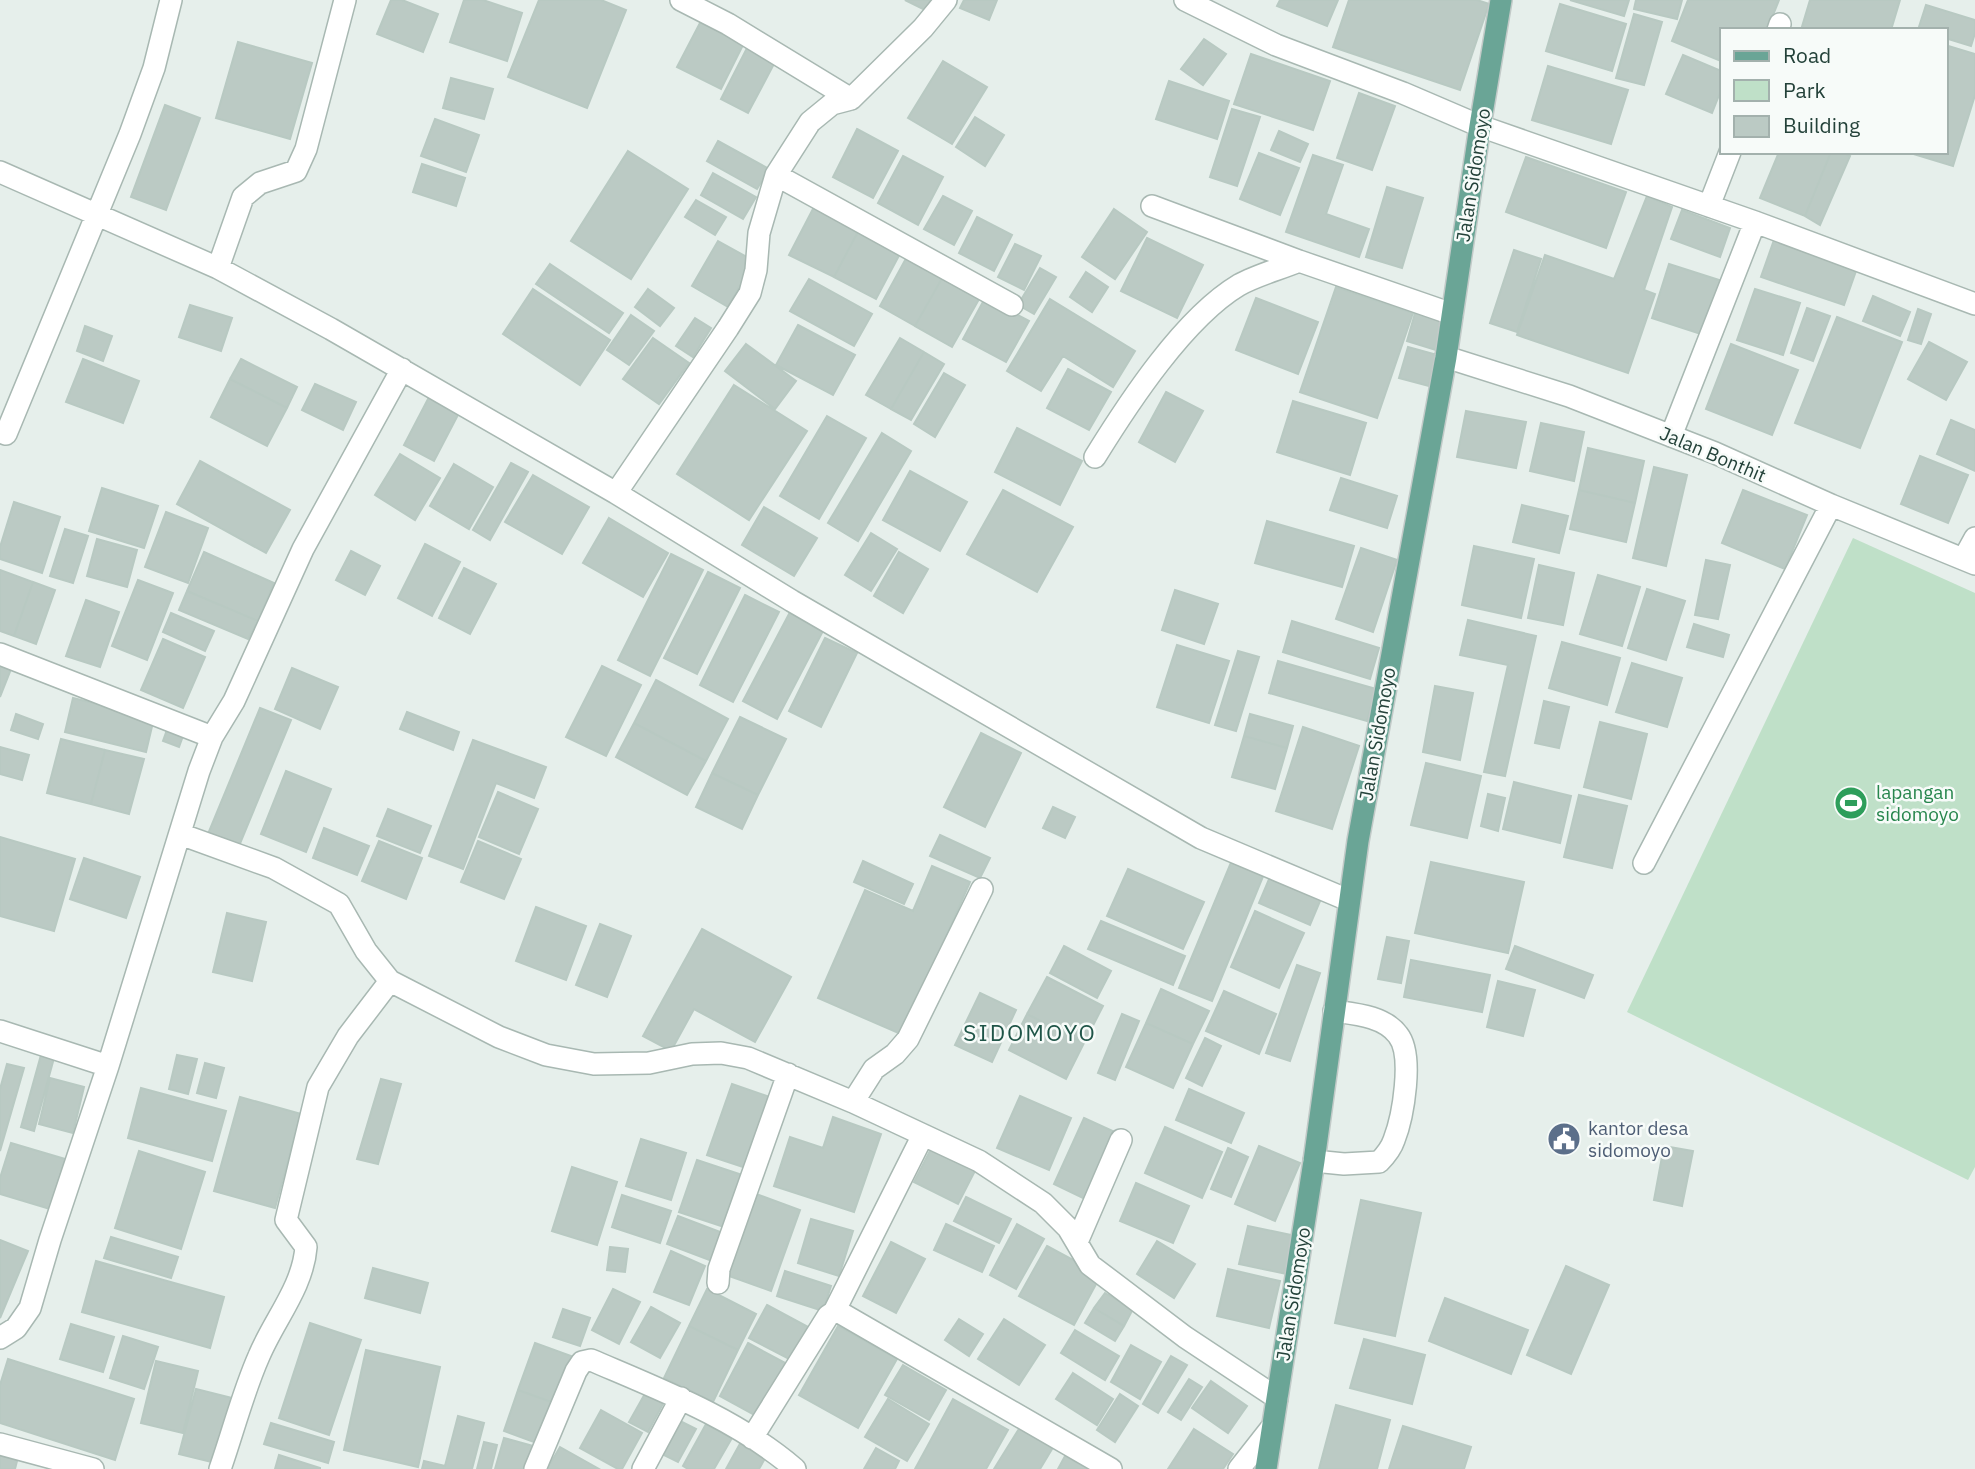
<svg xmlns="http://www.w3.org/2000/svg" width="1975" height="1469" font-family="'IBM Plex Sans',sans-serif">
<rect width="100%" height="100%" fill="#e6efeb"/>
<!-- green -->
<path fill="#bfe0c8" d="M1853,538l122,55v574l-7,13 -341,-168z"/>
<!-- building -->
<path fill="#bbcac4" stroke="#b8c9c2" stroke-width="2" d="M391,0h11l36,14 -15,38 -46,-18z
M464,0h19l39,13 -15,48 -57,-19z
M539,0h62l25,10 -39,98 -79,-31z
M905,0h32l-6,13z
M964,0h33l-8,20 -29,-12z
M1280,0h58l-11,26 -50,-20z
M1349,0h128l12,4 -29,86 -127,-43z
M1570,0h59l-5,16z
M1636,0h46l-5,19 -43,-10z
M1688,0h91l-12,30h-46v31l-49,-20z
M1810,0h90l-9,30h-90z
M1560,4l66,20 -14,47 -66,-20z
M1926,5l49,15v13l-4,13 -26,-8v-8h-27z
M1634,14l28,8 -18,63 -28,-7z
M702,19l43,22 -24,48 -44,-22z
M1204,39l22,15 -23,31 -22,-16z
M238,42l74,21 -22,76 -74,-21z
M1945,45l30,9v41l-22,71 -46,-14h38z
M747,48l28,14 -27,51 -27,-14z
M1251,54l79,27 -17,49 -79,-26z
M1683,55l38,16v19l-9,23 -46,-19z
M943,61l44,26 -35,57 -44,-26z
M1548,66l80,24 -17,54 -79,-24z
M451,78l42,11 -9,30 -41,-11z
M1169,81l60,20 -12,38 -61,-20z
M1359,93l36,13 -23,64 -35,-12z
M165,105l35,13 -34,92 -35,-13z
M1232,109l28,8 -23,69 -27,-9z
M975,117l29,18 -19,31 -29,-19z
M435,119l44,16 -13,37 -45,-16z
M857,129l41,22 -25,47 -40,-21z
M1279,131l29,13 -8,18 -29,-12z
M718,141l51,28 -12,20 -50,-28z
M628,151l60,38 -57,90 -60,-38z
M1779,152h52l-26,64 -45,-18z
M1831,152h10l9,4 -30,69 -15,-9z
M1259,153l40,15 -19,47 -40,-16z
M1313,155l30,10 -17,49 43,15 -10,28 -73,-25z
M903,156l40,21 -25,48 -40,-22z
M1526,157l100,35 -20,56 -100,-36z
M422,164l43,14 -9,28 -43,-14z
M713,173l43,24 -13,22 -42,-24z
M1387,187l36,11 -21,70 -36,-11z
M943,196l29,15 -18,34 -30,-16z
M1647,196l25,11 -28,83 11,4 -27,79 -111,-38 28,-80 69,24z
M696,200l30,17 -11,18 -30,-18z
M816,203l45,23 -27,51 -45,-22z
M1114,209l33,23 -32,47 -33,-22z
M1682,210l48,18 -10,29 -49,-18z
M977,217l35,18 -18,36 -35,-18z
M861,226l42,22 -27,51 -42,-22z
M1147,238l56,27 -26,53 -56,-27z
M1774,240l83,28 -13,37 -83,-28z
M718,241l36,20 -26,46 -36,-21z
M1015,244l26,12 -17,34 -26,-13z
M1514,250l27,9 -24,73 -27,-9z
M909,253l36,20 -30,53 -35,-20z
M550,264l73,49 -14,20 -73,-49z
M1669,264l53,17 -18,54 -52,-17z
M1040,268l16,9 -22,37 -16,-9z
M1086,272l22,15 -16,25 -22,-15z
M945,273l37,21 -30,53 -37,-21z
M809,279l63,35 -18,32 -64,-35z
M1336,287l77,26 -36,105 -77,-26z
M533,289l77,51 -30,45 -77,-51z
M648,289l26,19 -14,18 -25,-19z
M1755,289l45,14 -17,52 -46,-15z
M1873,296l37,16 -10,24 -37,-15z
M985,298l44,23 -23,41 -43,-23z
M1256,298l62,24 -20,52 -62,-24z
M1050,299l85,52 -22,36 -50,-31 -22,35 -34,-20z
M190,305l42,13 -11,33 -42,-14z
M1807,308l23,8 -17,45 -22,-8z
M1918,309l13,5 -10,30 -13,-4z
M1416,310l30,9 -10,31 -29,-9z
M631,315l23,16 -25,34 -22,-15z
M1837,317l65,25 -42,106 -65,-25z
M695,318l16,10 -18,29 -17,-11z
M798,325l57,30 -22,40 -57,-30z
M85,326l27,10 -9,25 -26,-10z
M653,338l36,25 -30,41 -36,-25z
M900,338l24,14 -33,57 -25,-14z
M1929,342l38,20 -21,38 -38,-21z
M746,344l50,37 -21,28 -50,-38z
M1731,344l67,26 -26,65 -66,-26z
M1408,347l29,8 -8,31 -30,-8z
M924,352l20,12 -33,56 -20,-11z
M83,359l56,22 -16,42 -57,-21z
M241,359l56,28 -10,21 -57,-29z
M1068,369l43,23 -22,38 -42,-22z
M944,373l21,12 -30,52 -21,-13z
M230,379l57,29 -20,38 -56,-29z
M315,384l41,18 -13,28 -41,-20z
M734,385l73,46 -58,89 -72,-46z
M1166,392l37,19 -28,51 -36,-20z
M429,397l30,16 -25,48 -30,-16z
M1293,401l73,22 -16,52 -73,-23z
M1466,411l60,11 -10,46 -59,-11z
M827,416l39,22 -47,81 -39,-23z
M1951,420l24,10v41l-38,-17z
M1541,423l43,9 -10,49 -44,-10z
M1017,428l65,33 -22,44 -65,-33z
M882,433l29,18 -53,90 -30,-18z
M1588,448l56,13 -9,42 -56,-13z
M400,454l40,24 -25,42 -40,-25z
M1920,456l48,19 -20,48 -47,-19z
M200,461l90,49 -24,43 -89,-49z
M511,463l17,9 -38,68 -17,-10z
M454,464l39,23 -24,42 -39,-23z
M1654,467l33,8 -21,91 -33,-8z
M910,471l57,31 -27,49 -57,-31z
M533,475l56,32 -27,47 -57,-32z
M1341,478l56,18 -10,32 -57,-18z
M102,488l56,18 -14,42 -55,-17z
M1003,490l70,37 -36,65 -70,-38z
M1579,490l56,13 -9,39 -56,-13z
M1743,490l64,25 -22,54 -63,-26z
M14,502l46,15 -18,56 -42,-14v-12z
M1522,505l46,11 -9,37 -46,-11z
M764,507l53,31 -23,38 -52,-31z
M166,512l42,16 -20,55 -43,-16z
M609,518l59,35 -25,44 -60,-34z
M1267,521l87,25 -12,41 -87,-24z
M65,529l23,7 -15,47 -23,-7z
M871,533l26,16 -26,42 -26,-16z
M97,539l40,11 -10,37 -40,-11z
M425,544l35,18 -28,54 -34,-18z
M1474,546l60,13 -13,59 -59,-13z
M1361,548l36,12 -24,72 -37,-13z
M351,551l29,15 -15,29 -29,-15z
M204,552l70,31 -16,38 -71,-30z
M899,552l29,17 -25,44 -29,-17z
M671,554l32,16 -53,106 -32,-16z
M1706,560l24,5 -12,54 -23,-4z
M1539,565l35,8 -11,52 -35,-7z
M464,568l32,16 -26,50 -31,-16z
M0,570l33,12 -19,54 -14,-5z
M708,572l32,16 -43,86 -33,-16z
M1598,575l42,12 -18,59 -42,-12z
M138,580l35,13 -26,67 -35,-14z
M33,582l22,8 -19,54 -22,-8z
M1647,589l38,12 -19,59 -38,-12z
M1175,590l43,14 -14,40 -42,-14z
M187,591l71,30 -10,18 -69,-29z
M745,595l34,17 -46,90 -33,-17z
M86,600l33,12 -19,55 -34,-11z
M790,612l34,17 -47,90 -34,-18z
M171,613l43,18 -9,20 -42,-19z
M1468,620l68,16 -31,140 -21,-4 24,-107 -48,-10z
M1292,621l87,27 -9,31 -87,-27z
M1694,624l35,11 -6,22 -36,-10z
M825,638l32,15 -36,74 -32,-16z
M163,639l42,18 -22,51 -42,-18z
M1562,642l58,16 -13,47 -58,-17z
M1177,645l52,16 -20,62 -52,-16z
M1238,651l21,6 -23,74 -21,-6z
M1278,661l98,28 -9,32 -98,-28z
M1632,663l50,15 -15,49 -51,-15z
M0,665l11,4 -11,28z
M602,666l39,19 -35,71 -40,-19z
M292,668l46,19 -18,42 -45,-20z
M656,680l72,39 -22,42 -72,-38z
M1435,686l38,7 -13,67 -37,-8z
M73,698l81,20 -8,34 -81,-20z
M1544,701l25,6 -10,41 -24,-5z
M260,708l31,12 -52,126 -31,-12z
M407,712l52,20 -6,18 -53,-21z
M16,714l27,10 -5,15 -27,-9z
M1250,714l43,12 -6,22 -43,-12z
M740,717l46,22 -28,56 -46,-22z
M1600,722l47,12 -16,65 -47,-12z
M634,723l72,38 -19,34 -71,-38z
M168,727l16,6 -5,14 -16,-6z
M1303,727l56,19 -27,83 -56,-18z
M981,733l40,20 -36,74 -41,-20z
M1244,736l43,12 -12,41 -43,-12z
M61,739l44,11 -14,54 -44,-11z
M473,740l73,27 -12,31 -38,-15 -33,86 -34,-13z
M0,747l29,8 -7,25 -22,-6z
M105,750l39,9 -15,55 -38,-10z
M1426,763l55,13 -14,62 -56,-13z
M286,771l45,18 -25,63 -45,-18z
M712,773l46,22 -16,34 -46,-22z
M1514,782l57,14 -11,47 -57,-14z
M498,792l40,17 -19,45 -40,-17z
M1488,794l17,4 -7,33 -17,-5z
M1579,795l48,11 -15,62 -48,-11z
M1053,807l22,10 -10,21 -22,-10z
M388,809l43,17 -11,27 -43,-17z
M324,828l45,18 -12,29 -44,-17z
M940,835l50,23 -10,20 -50,-22z
M0,837l75,22 -21,72 -54,-15z
M379,841l43,17 -16,41 -44,-18z
M478,841l43,18 -17,40 -43,-17z
M84,858l56,19 -14,41 -56,-19z
M1232,860l32,14 -52,127 -33,-13z
M863,861l50,23 -9,20 -50,-22z
M1431,862l93,20 -16,71 -93,-20z
M932,866l38,16 -67,153 -85,-37 47,-108 48,21z
M1128,869l76,33 -21,47 -76,-33z
M1272,872l51,22 -13,31 -51,-22z
M536,907l50,19 -20,54 -50,-19z
M1255,911l49,22 -25,55 -48,-21z
M227,913l39,9 -14,59 -39,-9z
M1101,921l84,35 -12,29 -85,-36z
M600,924l31,12 -24,61 -31,-12z
M702,929l89,48 -36,65 -61,-33 -23,42 -28,-15z
M1387,937l22,4 -8,42 -23,-4z
M1064,946l47,25 -14,27 -47,-25z
M1515,946l78,29 -9,23 -78,-29z
M1411,960l79,15 -8,37 -78,-15z
M1297,965l23,8 -30,88 -24,-8z
M1047,977l56,29 -19,37 -57,-29z
M1498,981l37,9 -12,46 -36,-9z
M1161,989l48,22 -16,33 -47,-21z
M1224,991l52,23 -17,40 -53,-23z
M980,993l36,17 -24,52 -37,-17z
M1027,1014l57,29 -18,36 -57,-29z
M1122,1014l17,7 -24,59 -17,-7z
M1146,1023l47,21 -20,44 -47,-21z
M1205,1038l16,8 -19,40 -16,-8z
M41,1055l13,3 -20,73 -13,-4z
M177,1055l20,4 -9,35 -19,-5z
M205,1063l19,5 -8,30 -19,-5z
M7,1064l17,4 -24,83v-62z
M50,1078l34,9 -11,46 -34,-9z
M381,1079l20,5 -23,80 -21,-5z
M732,1084l38,13 -24,71 -39,-13z
M141,1088l85,23 -14,50 -84,-23z
M1189,1089l55,24 -13,30 -55,-23z
M1020,1096l51,22 -22,52 -52,-22z
M240,1097l61,17 -26,94 -61,-17z
M833,1117l48,17 -27,78 -80,-26 16,-49 33,11z
M1084,1118l33,15 -30,67 -33,-16z
M1165,1127l57,25 -20,46 -57,-25z
M641,1139l45,14 -15,47 -45,-14z
M11,1143l54,16 -15,50 -50,-15v-16z
M934,1143l44,22 -20,39 -44,-22z
M1259,1146l41,17 -25,58 -40,-17z
M1664,1146l29,5 -11,55 -28,-6z
M1228,1148l20,9 -17,40 -20,-8z
M139,1151l66,21 -24,77 -66,-21z
M697,1160l45,15 -18,52 -45,-15z
M572,1167l45,15 -20,63 -45,-14z
M1136,1183l53,23 -16,37 -53,-22z
M756,1194l44,16 -29,81 -45,-16z
M622,1195l49,16 -11,32 -48,-16z
M966,1197l45,22 -12,24 -45,-22z
M1361,1200l60,13 -26,123 -60,-13z
M678,1216l45,17 -11,28 -45,-17z
M811,1219l42,12 -14,45 -41,-13z
M946,1224l48,22 -12,26 -48,-22z
M1017,1224l27,15 -28,50 -26,-14z
M1248,1226l48,10 -9,38 -48,-10z
M111,1237l67,20 -7,21 -67,-20z
M0,1240l28,11 -28,67z
M1157,1241l38,23 -21,34 -37,-24z
M891,1242l34,17 -29,54 -33,-17z
M1047,1246l54,29 -27,50 -55,-29z
M610,1247l18,2 -3,23 -18,-2z
M671,1251l34,15 -16,39 -35,-13z
M96,1261l128,36 -14,51 -128,-36z
M1566,1266l43,19 -38,89 -44,-19z
M373,1268l55,15 -8,30 -55,-15z
M1228,1269l52,12 -11,47 -52,-12z
M785,1271l46,15 -8,25 -46,-15z
M613,1289l27,13 -21,42 -27,-14z
M707,1289l49,25 -18,36 -49,-24z
M1105,1293l28,16 -9,17 -30,-18z
M1445,1298l83,32 -17,44 -82,-33z
M767,1305l41,22 -17,33 -42,-22z
M651,1307l29,16 -20,35 -29,-16z
M1094,1308l30,18 -9,15 -30,-18z
M563,1309l27,9 -10,28 -27,-9z
M959,1319l24,15 -14,22 -24,-16z
M1004,1319l41,26 -26,40 -41,-26z
M310,1323l51,17 -32,95 -50,-17z
M71,1324l43,13 -11,35 -43,-13z
M689,1326l49,24 -25,52 -49,-24z
M838,1326l59,33 -39,69 -59,-33z
M1075,1330l44,26 -14,24 -44,-27z
M123,1336l35,11 -14,42 -34,-11z
M1364,1339l61,16 -13,49 -62,-16z
M535,1343l39,14 -17,47 -39,-14z
M748,1343l39,21 -29,53 -38,-21z
M1131,1345l30,17 -21,37 -29,-17z
M366,1350l74,17 -22,100 -74,-17z
M1171,1356l16,9 -29,48 -15,-9z
M8,1359l126,40 -19,61 -115,-37v-38z
M156,1361l42,10 -15,62 -42,-10z
M903,1365l43,25 -17,30 -44,-25z
M1073,1373l40,26 -16,26 -41,-26z
M1189,1379l13,8 -21,33 -13,-8z
M1211,1381l36,25 -19,27 -36,-25z
M196,1389l40,10 -16,65 -41,-10z
M518,1390l39,14 -15,41 -38,-14z
M647,1390l18,10 -17,32 -19,-10z
M1120,1394l18,12 -23,36 -18,-12z
M888,1399l41,25 -22,37 -42,-24z
M953,1399l55,31 -22,39h-71z
M1336,1405l54,15 -13,49h-58z
M601,1410l41,23 -20,36h-4l-38,-21z
M458,1416l26,7 -12,46h-50l2,-8 21,5z
M676,1419l20,10 -18,33 -20,-10z
M271,1423l63,19 -6,21 -64,-19z
M706,1424l26,14 -18,31h-26l-5,-3z
M1022,1424l33,20 -15,25h-46z
M1403,1426l68,21 -7,22h-75z
M1194,1429l39,25 -10,15h-55z
M504,1438l29,8 -7,23h-31z
M742,1440l26,13 -9,16h-33z
M484,1442l13,3 -6,24h-14z
M560,1447l39,22h-52z
M0,1448l19,5 -4,16h-15z
M876,1448l23,13 -4,8h-31z
M279,1455l41,13v1h-45z
M1065,1456l24,13h-31z"/>
<g fill="none" stroke-linecap="round" stroke-linejoin="round">
<defs>
<path id="minor" d="M1185,0l91,45 127,48 77,33 275,96 220,82
M1778,30l2,-6
M851,99l72,-71 23,-28
M0,172l218,96 113,61 285,164 176,108 409,237 147,62
M776,175l236,130
M1152,206l147,55 153,53
M1709,206l21,-54
M218,268l25,-71 17,-14 36,-12 10,-22 39,-149
M1446,357l123,39 146,57 116,52 144,59
M0,432l6,2 124,-300 24,-66 17,-68
M1671,436l84,-214
M1095,457c34,-55 89,-139 144,-172 18,-10 41,-16 60,-24
M616,493l112,-165 22,-35 6,-23 3,-37 17,-58 34,-53 22,-18 19,-5 -123,-75 -47,-24
M1964,558l11,-20
M0,654l212,83
M180,834l94,34 65,36 27,47 24,30 109,56 47,18 48,9 55,-1 43,-9 29,-1 27,5 105,44 126,59 64,42 25,25 22,37 95,72 92,61
M1644,863l187,-358
M0,1031l108,35 -58,174 -20,68 -14,20 -16,10
M108,1066l91,-295 13,-34 22,-36 69,-152 99,-180
M853,1102l21,-33 21,-15 13,-15 74,-150
M1314,1161l30,3 35,-2c7,-7 12,-13 15,-22 9,-23 20,-85 4,-105 -14,-19 -43,-21 -64,-24
M1077,1242l44,-102
M718,1283l1,-14 69,-195
M834,1312l89,-177
M752,1438l76,-122 6,-4h5l272,157
M0,1444l93,25
M220,1469c13,-37 23,-77 39,-113 15,-36 44,-69 47,-109l-20,-27 32,-133 30,-51 42,-55
M535,1469l41,-98 6,-9 9,-2c70,30 146,59 204,109
M643,1469l38,-71
M1239,1469l33,-42"/>
<path id="major" d="M1266,1469l48,-308 44,-320 88,-484 34,-231 21,-126"/>
</defs>
<!-- minor casing -->
<use href="#minor" stroke="#a8b8b2" stroke-width="24"/>
<!-- major casing -->
<use href="#major" stroke="#c2cac8" stroke-width="24"/>
<!-- minor -->
<use href="#minor" stroke="#fff" stroke-width="21"/>
<!-- major -->
<use href="#major" stroke="#6aa596" stroke-width="21"/>
</g>
<!-- icons -->
<defs>
<symbol id="stadium-disc" viewBox="-11 -11 22 22"><circle r="9.5" fill="#2e9e5b" stroke="#f7fbf9"/><path d="M0-5a6.5 5 0 1 0 0 10a6.5 5 0 1 0 0-10ZM-3.5-1.8h7v3.6h-7Z" fill="#fff"/></symbol>
<symbol id="civic-disc" viewBox="-11 -11 22 22"><circle r="9.5" fill="#5c6f8a" stroke="#f7fbf9"/><path d="M-.6-6.5H3V-4.5H.6V-3L4-1V1h2V6H-6V1h2V-1L-.6-3ZM-1.2 2.5V6h2.4V2.5Z" fill="#fff"/></symbol>
</defs>
<g fill-rule="evenodd">
<use href="#stadium-disc" x="1832" y="784" width="38" height="38"/>
<use href="#civic-disc" x="1545" y="1120" width="38" height="38"/>
</g>
<g text-anchor="middle" dominant-baseline="central" stroke-width="5" stroke-linejoin="round" paint-order="stroke">
<!-- street labels -->
<g font-size="19" fill="#24423a" stroke="#f7fbf9">
<text transform="translate(1473 175) rotate(-81)">Jalan Sidomoyo</text>
<text transform="translate(1713 454) rotate(23)">Jalan Bonthit</text>
<text transform="translate(1377 734) rotate(-80)">Jalan Sidomoyo</text>
<text transform="translate(1293 1294) rotate(-81)">Jalan Sidomoyo</text>
</g>
<!-- leisure labels -->
<g font-size="19" fill="#27864d" stroke="#f7fbf9" text-anchor="start">
<text x="1876" y="792">lapangan<tspan x="1876" dy="22">sidomoyo</tspan></text>
</g>
<!-- service labels -->
<g font-size="19" fill="#4e5e75" stroke="#f7fbf9" text-anchor="start">
<text x="1588" y="1128">kantor desa<tspan x="1588" dy="22">sidomoyo</tspan></text>
</g>
<!-- quarter labels -->
<g font-size="23" letter-spacing="2" fill="#1f5548" stroke="#f7fbf9">
<text x="1030" y="1032">SIDOMOYO</text>
</g>
</g>
<!-- legend -->
<rect x="1720" y="28" width="228" height="126" fill="#f7fbf9" stroke="#a3b1ad" stroke-width="2"/>
<rect x="1734" y="51" width="35" height="10" fill="#6aa596" stroke="#a3b1ad" stroke-width="2"/>
<text x="1783" y="63" font-size="21" fill="#24423a">Road</text>
<rect x="1734" y="80" width="35" height="21" fill="#bfe0c8" stroke="#a3b1ad" stroke-width="2"/>
<text x="1783" y="98" font-size="21" fill="#24423a">Park</text>
<rect x="1734" y="116" width="35" height="21" fill="#bbcac4" stroke="#a3b1ad" stroke-width="2"/>
<text x="1783" y="133" font-size="21" fill="#24423a">Building</text>
</svg>
